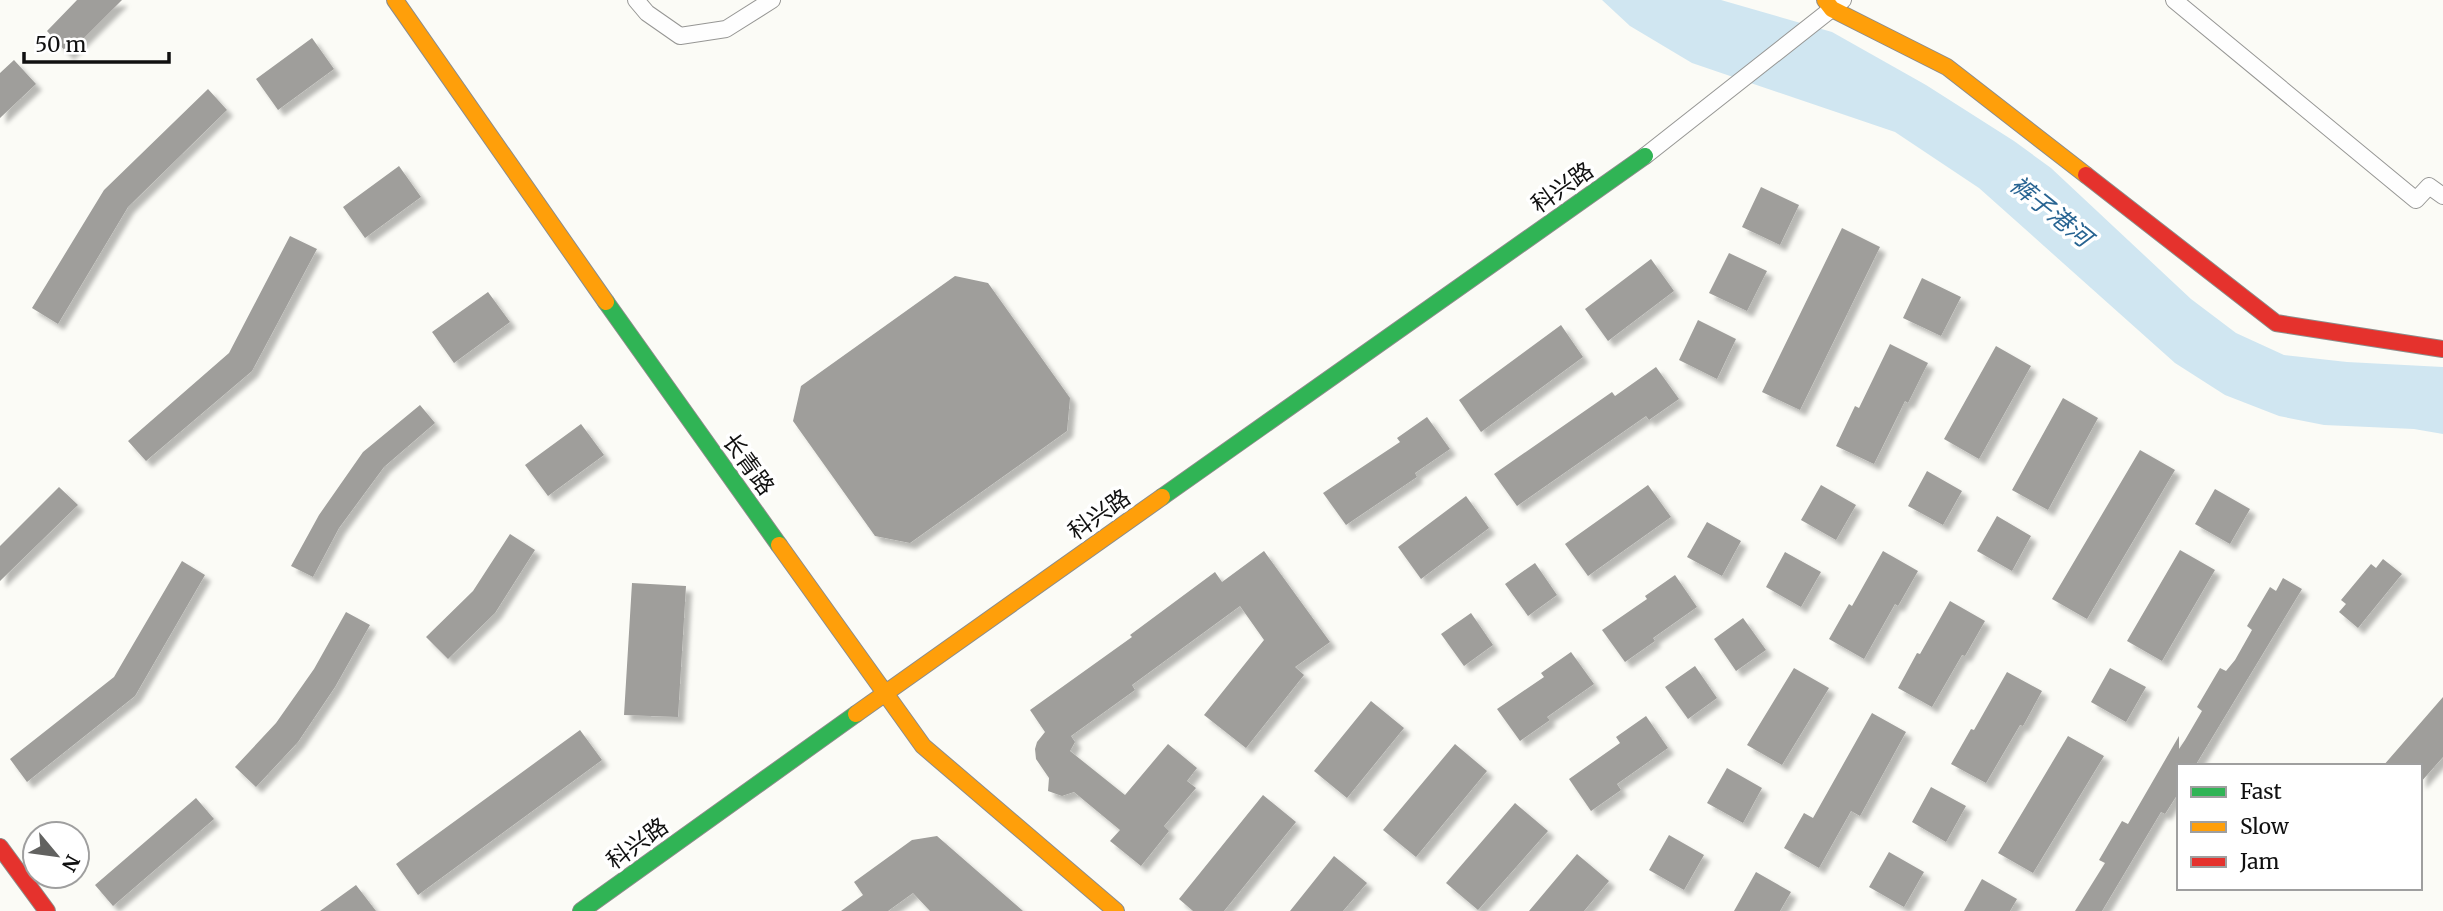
<svg xmlns="http://www.w3.org/2000/svg" width="2443" height="911" font-family="Merriweather,'Noto Sans SC',serif">
<defs>
<filter id="shadow"><feDropShadow dx="6" dy="6" stdDeviation="2" flood-color="#0004"/></filter>
</defs>
<rect width="100%" height="100%" fill="#fbfbf6"/>
<!-- water -->
<path fill="#d0e6f1" d="M1602,0h119l111,32 94,53 88,56 37,27 140,131 45,34 48,22 63,7 96,5v67l-29,-5 -90,-4 -45,-9 -54,-21 -50,-32 -196,-175 -84,-56 -203,-69 -62,-37z"/>
<!-- building -->
<path fill="#9f9e9b" filter="url(#shadow)" d="M77,0h45l-54,54 -21,-23z
M312,38l22,31 -56,41 -22,-31z
M14,60l22,24 -36,34v-45z
M208,89l19,21 -99,97 -70,117 -26,-16 72,-118z
M399,166l22,31 -56,41 -22,-31z
M1761,187l38,18 -19,40 -38,-18z
M1842,228l38,19 -80,163 -38,-18z
M290,236l27,13 -65,122 -106,90 -18,-20 101,-88z
M1729,253l38,18 -20,40 -38,-18z
M1651,259l23,32 -66,50 -23,-32z
M955,276l33,7 82,115 -3,33 -157,112 -35,-7 -82,-115 8,-35z
M1922,278l39,19 -20,39 -38,-18z
M488,292l22,30 -56,41 -22,-31z
M1698,320l38,19 -19,40 -38,-19z
M1561,325l22,32 -102,75 -22,-32z
M1890,344l38,19 -20,40 -3,-2 -31,63 -38,-18 19,-40 4,2z
M1996,346l35,20 -52,93 -35,-20z
M1656,367l23,32 -30,21 -3,-4 -129,90 -23,-32 118,-82 3,4z
M2063,398l35,20 -50,92 -36,-20z
M420,405l15,18 -51,44 -45,61 -26,49 -22,-11 28,-51 44,-63z
M1427,417l23,32 -35,24 2,4 -71,48 -23,-32 77,-51 -3,-4z
M581,424l23,31 -56,41 -23,-31z
M2140,450l35,20 -88,149 -35,-20z
M1927,471l35,20 -19,34 -35,-19z
M1648,485l23,32 -83,59 -23,-32z
M1821,485l35,20 -20,35 -35,-20z
M59,487l19,18 -78,76v-35z
M2215,489l35,20 -20,35 -35,-20z
M1466,496l23,32 -68,51 -23,-32z
M1997,516l34,20 -19,35 -35,-20z
M1707,522l34,19 -19,35 -35,-19z
M510,534l25,16 -40,63 -47,46 -22,-22 47,-46z
M2180,550l35,20 -53,91 -35,-20z
M1264,551l66,91 -35,25 9,8 -58,73 -42,-33 60,-75 -24,-34 -108,79 3,5 -64,46 4,6 -5,9 55,44 43,-51 29,24 -10,13 9,7 -32,38 5,5 -28,35 -31,-25 10,-11 -46,-38 -12,4 -14,-5 1,-13 -13,-19 -1,-10 2,-7 8,-10 -15,-22 102,-73 -2,-2 85,-63 7,10z
M1883,551l35,20 -20,35 -3,-2 -31,55 -35,-20 20,-35 3,2z
M1785,552l36,20 -20,35 -35,-20z
M2383,559l19,15 -44,54 -19,-16 7,-8 -5,-4 30,-36 5,4z
M182,561l23,14 -70,121 -108,86 -17,-23 104,-82z
M1535,563l22,32 -29,21 -23,-32z
M1675,575l22,32 -44,31 2,3 -30,21 -23,-32 45,-31 -2,-3z
M2283,578l19,11 -107,177h-16v26l-14,22 -4,-2 -59,99h-27l30,-48 -6,-3 23,-39 6,3 51,-88v13l6,-9 17,-29 -5,-4 23,-39 6,3 9,-11 17,-30 -5,-4 23,-39 6,4z
M632,583l54,3 -8,131 -54,-2z
M1950,601l35,20 -20,35 -3,-1 -30,52 -34,-19 19,-35 3,1z
M346,612l24,13 -35,62 -37,55 -42,45 -21,-20 41,-44 38,-54z
M1471,613l22,32 -29,21 -23,-32z
M1743,618l23,32 -30,21 -22,-32z
M1571,652l23,32 -47,33 3,3 -30,21 -23,-32 47,-32 -3,-4z
M1695,666l22,32 -29,21 -23,-32z
M1794,668l35,20 -47,77 -35,-20z
M2110,668l36,19 -20,35 -35,-20z
M2007,672l35,19 -19,35 -3,-1 -34,58 -35,-19 20,-35 3,1z
M2443,697v60l-23,26v-17h-37z
M1371,701l33,27 -57,70 -33,-27z
M1872,713l34,19 -46,84 -9,-5 -32,57 -35,-20 20,-35 9,5z
M1646,716l22,32 -51,36 4,6 -30,21 -22,-32 51,-36 -4,-6z
M580,730l22,30 -184,135 -22,-31z
M2068,736l36,20 -71,117 -35,-20z
M1455,744l32,27 -71,86 -33,-27z
M1727,768l35,20 -19,35 -36,-20z
M1931,787l35,19 -20,36 -34,-20z
M1263,795l33,27 -72,89h-31l-14,-12z
M196,798l18,21 -101,87 -18,-21z
M1515,803l33,28 -70,79 -32,-27z
M1669,835l35,20 -20,35 -35,-20z
M937,836l86,75h-93l-17,-18 -25,18h-47l22,-16 -9,-13 58,-42z
M1889,852l35,20 -20,35 -35,-20z
M1577,854l32,27 -25,30h-55z
M1334,856l33,27 -24,28h-53z
M1756,872l35,20 -11,19h-46z
M1982,879l35,20 -7,12h-46z
M356,885l20,26h-56z"/>
<g fill="none" stroke-linecap="round" stroke-linejoin="round">
<defs>
<path id="street" d="M636,0l11,13 33,23 46,-7 46,-29
M2174,0l242,200 13,-14 14,10
M1645,156l198,-156"/>
<path id="fast" d="M606,302l173,243
M1162,497l483,-341
M581,911l275,-197"/>
<path id="slow" d="M395,0l211,302
M1825,0l7,9 115,58 139,108
M779,545l144,201 193,165
M856,714l306,-217"/>
<path id="jam" d="M2086,175l190,148 167,26
M0,847l47,64"/>
</defs>
<!-- street casing -->
<use href="#street" stroke="#969694" stroke-width="18"/>
<!-- fast casing -->
<use href="#fast" stroke="#8c8c8a" stroke-width="18"/>
<!-- slow casing -->
<use href="#slow" stroke="#8c8c8a" stroke-width="18"/>
<!-- jam casing -->
<use href="#jam" stroke="#8c8c8a" stroke-width="18"/>
<!-- street -->
<use href="#street" stroke="#fefefe" stroke-width="16"/>
<!-- fast -->
<use href="#fast" stroke="#30b455" stroke-width="16"/>
<!-- slow -->
<use href="#slow" stroke="#ff9f0a" stroke-width="16"/>
<!-- jam -->
<use href="#jam" stroke="#e5322d" stroke-width="16"/>
</g>
<g text-anchor="middle" dominant-baseline="central" stroke-width="7" stroke-linejoin="round" paint-order="stroke">
<!-- street labels -->
<g font-size="23" fill="#101010" stroke="#fff">
<text transform="translate(1562 187) rotate(-35)">科兴路</text>
<text transform="translate(749 464) rotate(54)">长青路</text>
<text transform="translate(1099 514) rotate(-35)">科兴路</text>
<text transform="translate(637 843) rotate(-36)">科兴路</text>
</g>
<!-- water labels -->
<g font-size="24" font-style="italic" fill="#286492" stroke="#fff">
<text transform="translate(2051 211) rotate(39)">裤子港河</text>
</g>
</g>
<!-- legend -->
<rect x="2177" y="764" width="245" height="126" fill="#ffffff" stroke="#9f9f9f" stroke-width="2"/>
<rect x="2191" y="787" width="35" height="10" fill="#30b455" stroke="#9f9f9f" stroke-width="2"/>
<text x="2240" y="799" font-size="21" fill="#101010">Fast</text>
<rect x="2191" y="822" width="35" height="10" fill="#ff9f0a" stroke="#9f9f9f" stroke-width="2"/>
<text x="2240" y="834" font-size="21" fill="#101010">Slow</text>
<rect x="2191" y="857" width="35" height="10" fill="#e5322d" stroke="#9f9f9f" stroke-width="2"/>
<text x="2240" y="869" font-size="21" fill="#101010">Jam</text>
<!-- north arrow -->
<g transform="translate(56 855) rotate(119)"><circle r="33" fill="#ffffff" stroke="#9f9f9f" stroke-width="2"/>
<path d="M0-5L12 26L0 18L-12 26Z" fill="#626260"/>
<text y="-10" font-size="19" font-weight="bold" text-anchor="middle" fill="#101010">N</text>
</g>
<!-- scale -->
<path d="M24 52v10h145v-10" fill="none" stroke="#101010" stroke-width="3.5"/>
<text x="35" y="52" font-size="21" fill="#101010" stroke="#ffffff" stroke-width="5" paint-order="stroke">50 m</text>
</svg>
